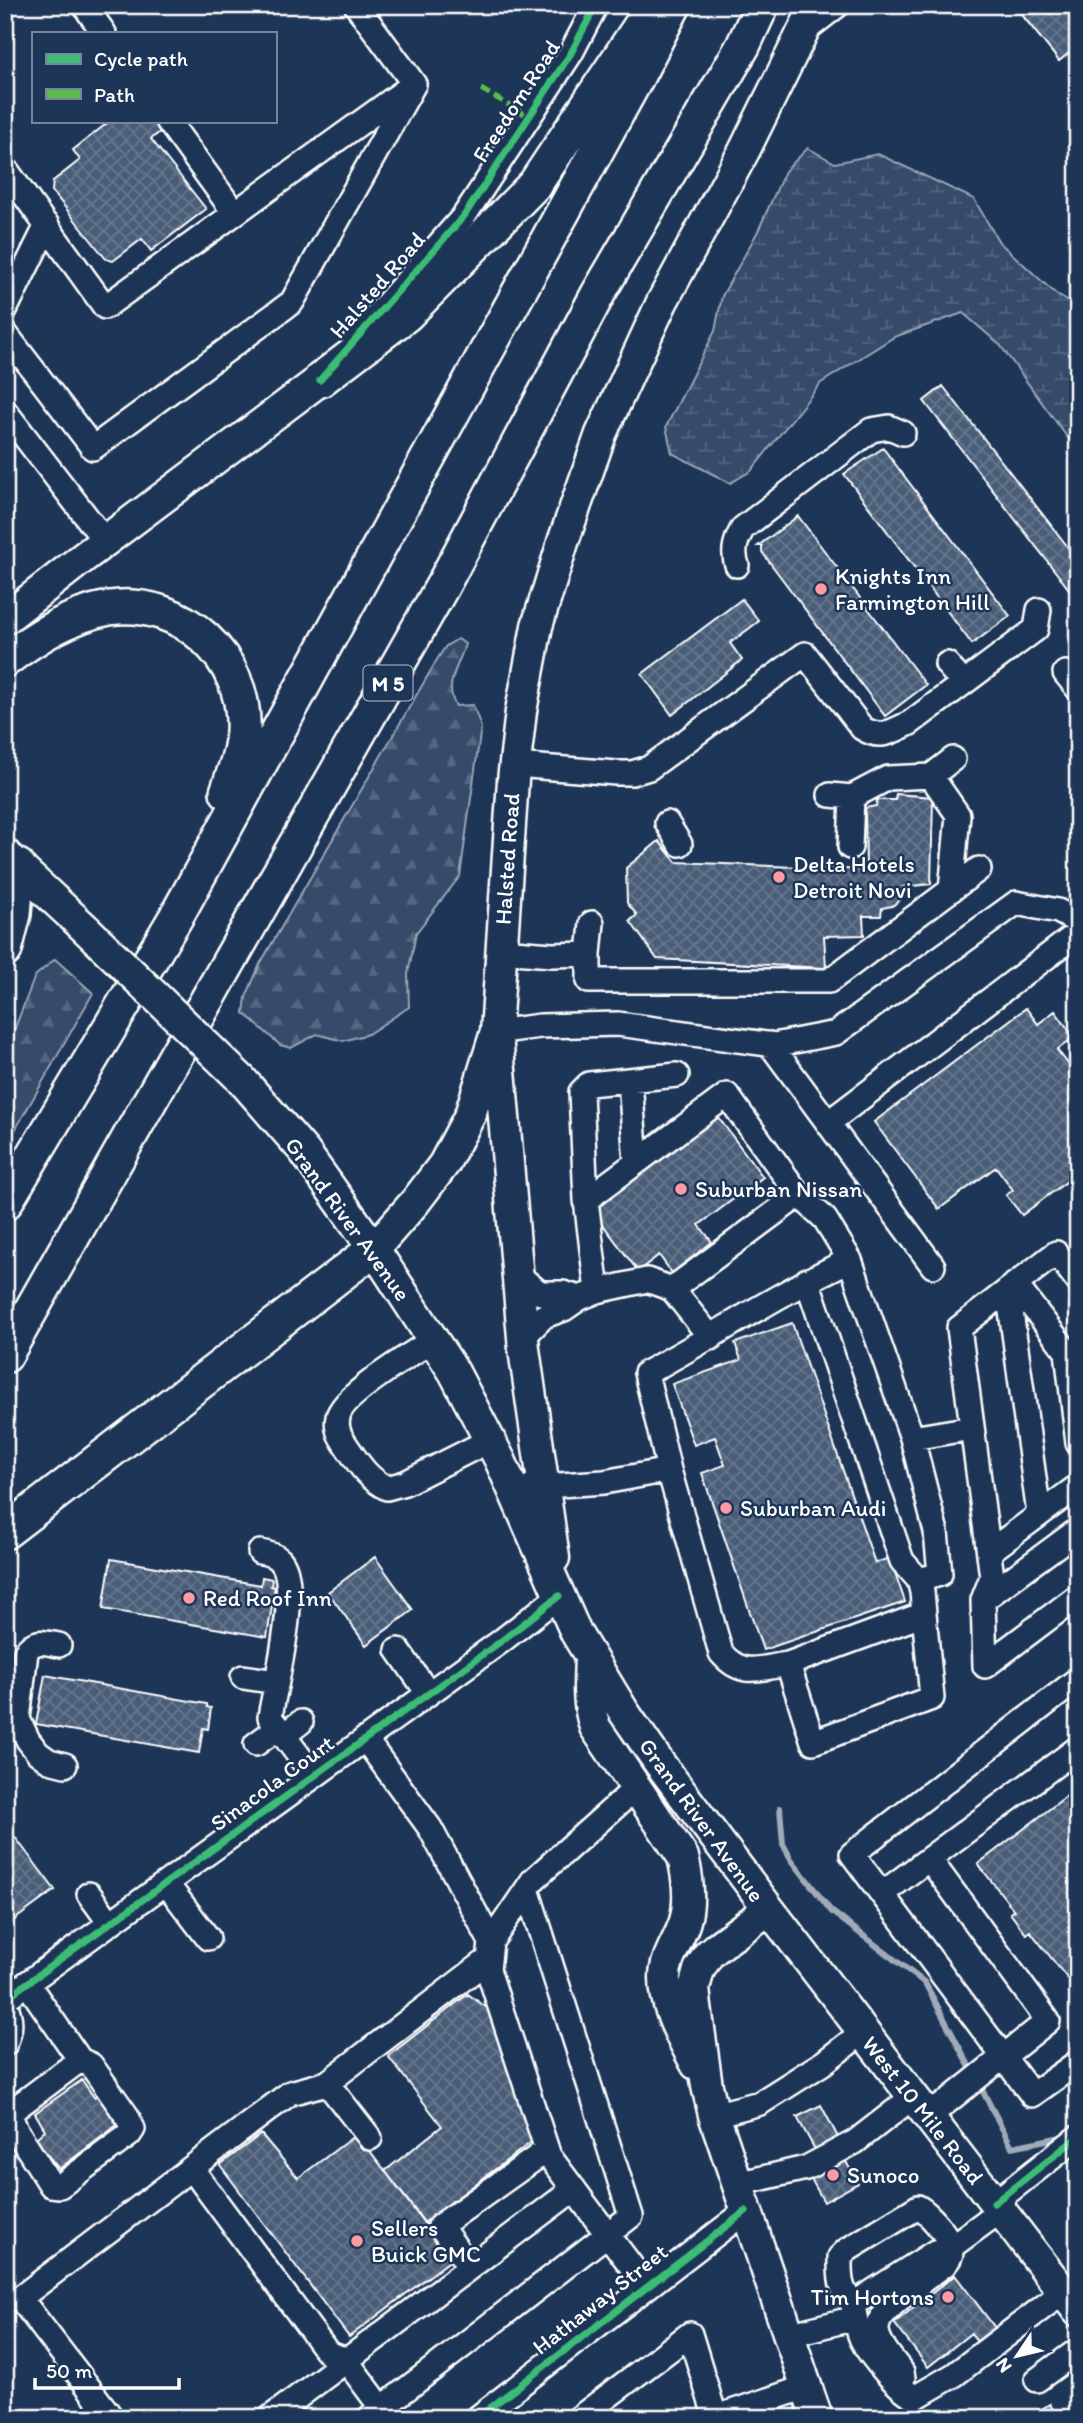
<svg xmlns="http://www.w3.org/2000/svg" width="1083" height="2423" font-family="Itim,sans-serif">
<defs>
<pattern id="forest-firs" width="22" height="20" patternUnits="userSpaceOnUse" patternTransform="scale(1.75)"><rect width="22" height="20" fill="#364b69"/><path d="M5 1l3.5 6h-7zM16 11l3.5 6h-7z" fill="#546680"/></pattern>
<pattern id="wetland-marsh" width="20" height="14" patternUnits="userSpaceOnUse" patternTransform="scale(1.75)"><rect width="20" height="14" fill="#364b69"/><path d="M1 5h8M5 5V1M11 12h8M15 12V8" fill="none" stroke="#546680"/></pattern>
<pattern id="building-cross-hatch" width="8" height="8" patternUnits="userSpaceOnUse" patternTransform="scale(1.75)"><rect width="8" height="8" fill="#4a5d79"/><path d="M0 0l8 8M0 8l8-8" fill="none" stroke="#65758d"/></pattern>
</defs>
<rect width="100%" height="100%" fill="#1d3557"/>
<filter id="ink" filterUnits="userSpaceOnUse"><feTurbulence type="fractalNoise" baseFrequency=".0143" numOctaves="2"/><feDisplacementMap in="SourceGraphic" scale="14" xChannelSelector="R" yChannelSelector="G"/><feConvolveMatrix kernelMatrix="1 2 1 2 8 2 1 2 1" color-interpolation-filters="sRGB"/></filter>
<g filter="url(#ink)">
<!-- forest -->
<path fill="url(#forest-firs)" stroke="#9aa5b4" stroke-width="2" d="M458,639l7,5c-6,23 -22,39 -9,62l17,-1 8,22 -21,149 -44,57 -8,41 1,33 -41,27 -25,7 -26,-7 -26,14 -11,-3 -36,-32 2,-16 14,-33 178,-306 8,-12z
M55,959l38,34 -88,155v-94l30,-78z"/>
<!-- wetland -->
<path fill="url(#wetland-marsh)" stroke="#9aa5b4" stroke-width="2" d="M808,148l27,15 43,-9 96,45 25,43 58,53 21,12v145l-78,-107 -37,-32 -69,24 -73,46 -70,88 -21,12 -58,-30 -6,-26 49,-96 7,-35 36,-65 27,-60z"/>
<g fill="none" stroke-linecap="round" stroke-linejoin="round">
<!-- stream -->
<path stroke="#a0aab8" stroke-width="6" d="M780,1808l3,36 8,15 40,52 94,72 49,92
M979,2084l33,63 54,-11"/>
</g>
<!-- building -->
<path fill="url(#building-cross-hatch)" stroke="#fff" stroke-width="2" d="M1014,5h64v41l-19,15z
M110,121h51l5,6 -15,12 55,70 -55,42 -9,-12 -29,22 -7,-2 -54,-68 1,-10 27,-21 -7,-10z
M943,386l135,174v35l-3,2 -151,-196z
M883,448l127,168 -38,28 -128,-170z
M798,516l128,169 -41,31 -123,-164v-6h-4z
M742,599l17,22 -29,22 12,17 -70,55 -30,-41z
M896,794l37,3 -2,87 -28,3 -3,13 -8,6 -10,2 -1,8h-18l1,19 -40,1 2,32 -169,-9 -27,-38 7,-6 -10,-12 -1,-35 33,-27 17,21 190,8 -1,-62 11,-2 1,-6h18z
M1026,1008l12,16 17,-13 19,26 -17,13 21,26v97l-56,42 -16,-20 7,-5 -17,-23 -57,42 -65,-87z
M715,1113l48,64 -64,48 13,17 -40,31 -13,-18 -21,16 -37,-49 -2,-21z
M792,1323l83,240 15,-5 15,44 -142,48 -61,-177 23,-8 -10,-28 -21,8 -22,-61 69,-24 -6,-17z
M375,1557l38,53 -47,35 -38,-53z
M111,1559l150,26 1,-8 10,2 -1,7 4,1 -8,50 -164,-28z
M45,1675l162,29v3l4,1 -3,21 -5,-1 -4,25 -163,-29z
M1078,1787v183l-11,8 -37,-47 -4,3 -16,-21 4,-3 -36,-46z
M15,1837l40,53 -45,33h-5v-79z
M468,1994l26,19 40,127 -110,83 -39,-52 57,-45 -54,-70z
M82,2080l12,17 10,-7 20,30 -65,49 -24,-30 10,-9 -10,-17z
M821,2105l20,38 -23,12 -21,-38z
M261,2134l37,44 59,-44 95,125 -103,78 -129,-172z
M844,2158l14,25 -34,19 -14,-25z
M955,2275l44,58 -19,13 -9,-13 -43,34 -34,-44z
M1050,2404l8,14h-31z"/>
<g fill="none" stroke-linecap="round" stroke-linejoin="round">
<defs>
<path id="minor" d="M84,5l20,28
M356,5l58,79
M807,29l31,-24
M168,121l66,91
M5,168l100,139 309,-223 -122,218 -199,146 -88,-115
M5,310l42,-85
M354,341l110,-125 107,-163 25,-48
M5,411l100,130
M737,565c-5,-14 -1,-25 6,-37l128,-98 18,-3 14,6
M947,664l16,19
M1065,673l13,16
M515,765l101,8h16l17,-5 156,-114 57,74c18,12 29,4 48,-5l126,-94 3,-19
M931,776l27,39 -7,75
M830,795l22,2 36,-19 43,-2 22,-17
M667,823l13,21
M850,847l2,-50
M501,951l51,4 37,-1v27h240l150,-112
M589,954l3,-31
M496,1032l44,-6 78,-2 156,21 62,-12 180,-130 42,8 20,11
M770,1044l163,222
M630,1080l6,82
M828,1123l250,-190
M799,1195l26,24 25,41
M586,1200l-5,-108 8,-8 88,-9
M517,1274l23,19h23l17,5
M1078,1281l-22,-28 -97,75 33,249 -9,23 2,66 93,-70
M1015,1284l63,82
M1008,1290l31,224
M597,1291l-11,-91 141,-105 72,100 -127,94
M523,1337l21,-21 20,-7 16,-11 17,-7 50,-11 25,9 39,49
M433,1340c-20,13 -92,56 -95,77 -3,14 4,22 12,34 10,15 20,29 37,37l18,-5 85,-43
M1067,1352l11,91
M912,1438l24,94 4,42 -21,6
M669,1470l52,183c21,25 38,15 67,11l25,78 119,-44 -10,-106 -3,-12 -17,-19 -95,-281
M530,1487l74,-5 65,-12 -23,-97c69,-37 134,-81 204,-113l62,178 60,-10
M260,1552c7,1 15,3 20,8 22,23 -5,125 -10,157l44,59
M989,1552l89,-66
M983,1600l95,-70
M59,1645c-13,-2 -25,-7 -33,7l-8,67 10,21 10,13 11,8 16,4
M398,1650l30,43
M788,1664l136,-50
M243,1677l33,5
M1078,1679l-226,175 180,241 46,-33
M284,1735l17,-13
M365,1739l65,89 61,114
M256,1744l22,-16
M636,1788l-103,92 -42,62 -3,28 61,186 98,131
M166,1883l42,55
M883,1893l195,-145
M89,1894l21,29
M27,1983l53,77 -71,53 7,17 35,55 9,1 69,-51 4,-6 -6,-13 -36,-51 -11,-5
M5,1999l495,-357 59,-46
M5,2004c7,15 6,25 0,40
M327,2083l43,55
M714,2115l46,-12 63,-40 40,-31
M928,2117l120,-96 -118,-161
M192,2169l136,184 18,7 43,58
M737,2184l69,-16 49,-26 58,-45
M994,2203l84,-66
M470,2267l-30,-41 107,-76
M852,2301c3,13 4,27 10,39 8,16 37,51 54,57l38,-22 109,-83
M788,2335l67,-17
M1037,2380l41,-30
M900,2385l3,-7 -1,-6c-8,-11 -25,-28 -25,-43 0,-19 52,-52 67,-64 4,-5 8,-9 7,-16 -1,-12 -22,-36 -33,-42l-71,43 -7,7c0,16 -1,33 12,44h6l77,-49 16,-5 49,-36
M112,2418l-92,-120 270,-205 37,-10 162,-124
M270,2418l304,-229
M369,2418l262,-202 -104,-327
M477,2418l269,-207
M579,2418l111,-84 25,82
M714,2418l92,-31"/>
<path id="major" d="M5,619l79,-62 236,-177
M5,854l83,77
M498,1047l26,302 30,209
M242,1080l62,71 70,98 80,123 46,88 76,173 48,79 36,52 109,145 309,402
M374,1249l41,-47 29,-38 26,-49 26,-83 17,-252 8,-69 16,-85 27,-87 37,-105 61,-132 82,-151 72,-146
M590,1658c-1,24 -3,45 5,69l88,130c5,21 8,43 2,64 -6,20 -20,36 -20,57 0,31 17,59 31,86
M769,1909l-52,38 -9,8 -9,15 -5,18 2,19 11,79 7,29 103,303"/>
<path id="highway" d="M320,380l87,-66 128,-130 114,-171
M5,660c31,-23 65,-45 104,-52 73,-11 138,50 134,123 -1,21 -9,41 -16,61
M5,950l9,-36 4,-48
M5,1203l171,-286 461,-840 37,-72
M5,1356l438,-771 155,-291 145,-248 19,-41
M5,1532l369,-283"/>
</defs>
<!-- minor casing -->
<use href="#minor" stroke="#fff" stroke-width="28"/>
<!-- major casing -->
<use href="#major" stroke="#fff" stroke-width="35"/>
<!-- highway casing -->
<use href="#highway" stroke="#fff" stroke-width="38"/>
<!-- minor -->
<use href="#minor" stroke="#1d3557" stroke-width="23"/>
<!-- major -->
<use href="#major" stroke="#1d3557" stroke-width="30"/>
<!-- highway -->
<use href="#highway" stroke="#1d3557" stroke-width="33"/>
<defs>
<path id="major-bridge" d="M88,931l154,149"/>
</defs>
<!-- major-bridge casing -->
<use href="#major-bridge" stroke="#fff" stroke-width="35" stroke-linecap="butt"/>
<!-- major-bridge -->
<use href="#major-bridge" stroke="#1d3557" stroke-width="30"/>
<!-- quiet -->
<path stroke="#5cbc4b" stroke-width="5" stroke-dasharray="10 5" stroke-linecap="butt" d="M481,89l48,28"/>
<defs>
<path id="cycleway" d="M320,380l144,-164 107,-163 25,-48
M5,1999l495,-357 59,-46
M994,2203l84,-66
M477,2418l269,-207"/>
</defs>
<!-- cycleway casing -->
<use href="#cycleway" stroke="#1d3557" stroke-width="11"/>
<!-- cycleway -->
<use href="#cycleway" stroke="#3abd76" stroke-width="7"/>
</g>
</g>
<!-- markers -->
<g fill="#ff9aa2" stroke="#1d3557" stroke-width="2.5">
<circle cx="821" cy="589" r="7"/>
<circle cx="779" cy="877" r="7"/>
<circle cx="681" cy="1189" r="7"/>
<circle cx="726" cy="1508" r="7"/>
<circle cx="189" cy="1598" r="7"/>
<circle cx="833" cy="2175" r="7"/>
<circle cx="357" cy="2241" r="7"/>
<circle cx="948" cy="2297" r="7"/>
</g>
<g text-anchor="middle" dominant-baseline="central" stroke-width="5" stroke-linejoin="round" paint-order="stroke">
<!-- shield labels -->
<rect fill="#1d3557" stroke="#bbc2cd" stroke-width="2" x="363.5" y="665.5" width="49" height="35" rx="5"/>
<g font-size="21" font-weight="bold" fill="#fff">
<text x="388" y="683">M 5</text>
</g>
<!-- street labels -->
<g font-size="23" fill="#fff" stroke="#1d3557">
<text transform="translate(516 101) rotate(-57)">Freedom Road</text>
<text transform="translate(377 285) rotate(-49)">Halsted Road</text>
<text transform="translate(507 859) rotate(-86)">Halsted Road</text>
<text transform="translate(348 1219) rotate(54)">Grand River Avenue</text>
<text transform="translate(272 1783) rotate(-36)">Sinacola Court</text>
<text transform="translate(702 1820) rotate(54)">Grand River Avenue</text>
<text transform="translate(923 2110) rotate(52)">West 10 Mile Road</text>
<text transform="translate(600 2299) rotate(-38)">Hathaway Street</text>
</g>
<!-- poi labels -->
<g font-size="23" fill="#fff" stroke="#1d3557" text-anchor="start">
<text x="835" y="576">Knights Inn<tspan x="835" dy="26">Farmington Hill</tspan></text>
<text x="793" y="864">Delta Hotels<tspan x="793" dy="26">Detroit Novi</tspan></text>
<text x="695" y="1189">Suburban Nissan</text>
<text x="740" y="1508">Suburban Audi</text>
<text x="203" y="1598">Red Roof Inn</text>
<text x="847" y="2175">Sunoco</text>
<text x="371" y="2228">Sellers<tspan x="371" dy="26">Buick GMC</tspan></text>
<text x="934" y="2297" text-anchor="end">Tim Hortons</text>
</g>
</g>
<!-- margin -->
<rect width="1083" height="2423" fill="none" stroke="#1d3557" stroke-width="28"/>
<rect x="14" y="14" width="1055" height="2395" fill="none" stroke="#fff" stroke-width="2.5" filter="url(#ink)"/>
<!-- legend -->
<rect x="32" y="32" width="245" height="91" fill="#1d3557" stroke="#77869a" stroke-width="2"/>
<rect x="46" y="54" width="35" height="10" fill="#3abd76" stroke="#77869a" stroke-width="2"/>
<text x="94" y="66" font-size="21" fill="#ffffff">Cycle path</text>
<rect x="46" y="89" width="35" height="10" fill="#5cbc4b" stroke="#77869a" stroke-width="2"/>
<text x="94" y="102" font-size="21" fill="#ffffff">Path</text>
<!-- north arrow -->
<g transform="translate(1017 2356) rotate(235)" stroke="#1d3557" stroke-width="5" paint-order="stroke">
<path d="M0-5L12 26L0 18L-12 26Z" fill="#ffffff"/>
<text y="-10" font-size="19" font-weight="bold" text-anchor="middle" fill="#ffffff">N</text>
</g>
<!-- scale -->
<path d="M35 2378v10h144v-10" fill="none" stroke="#ffffff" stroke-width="3.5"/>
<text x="46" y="2378" font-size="21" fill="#ffffff" stroke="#1d3557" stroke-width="5" paint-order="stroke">50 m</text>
</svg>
